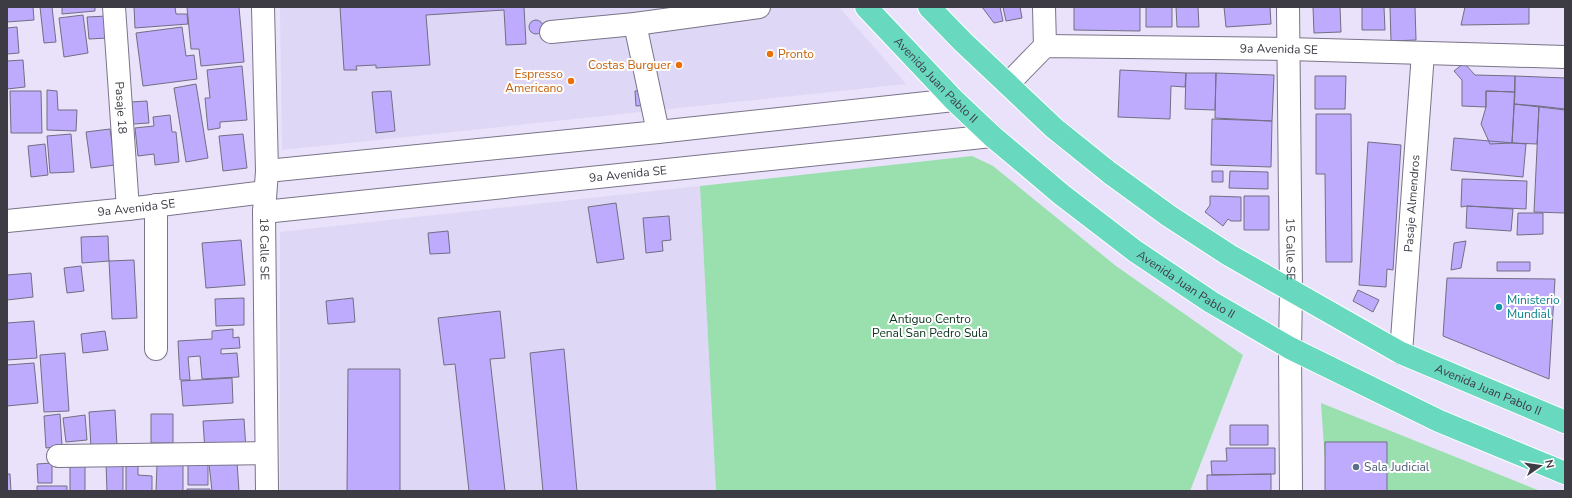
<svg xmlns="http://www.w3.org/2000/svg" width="1572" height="498" font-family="'Nunito Sans',sans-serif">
<rect width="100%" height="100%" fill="#e9e2fa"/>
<!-- built -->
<path fill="#dfd7f6" d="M280,7h559l67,77 -624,66z
M700,186l16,305h-436v-259z"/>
<!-- green -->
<path fill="#9ae0af" d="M972,156l21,10 123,100 127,89 -53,136h-474l-16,-305z
M1321,403l219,88h-213z"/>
<!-- building -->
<path fill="#beabfd" stroke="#726e83" d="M7,7h26l1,13 -27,2z
M40,7h12l4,35 -12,1z
M62,7h33v4l-33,3z
M134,7h41l1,7h11l1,10 -53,4z
M187,7h52l5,55 -43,4 -2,-17h-8z
M340,7h184l2,37 -20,1 -2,-35 -78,5 4,50 -54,3v-3l-20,1 1,4h-13z
M982,7h18l3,14 -9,2z
M1003,7h17l2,11 -16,3z
M1074,7h66v24l-66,-1z
M1146,7h26v20h-26z
M1176,7h22l1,20h-22z
M1224,7h46l1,17 -45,3z
M1313,7h27l1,25 -27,1z
M1362,7h22l1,23h-23z
M1390,7h25l1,33 -25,1z
M1465,7h64v17l-68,1z
M83,15l5,38 -24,4 -5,-39z
M107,16l1,22 -19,1 -2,-22z
M529 27a7 7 0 1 1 14 0a7 7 0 1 1-14 0Z
M17,27l2,26 -12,1v-26z
M182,27l4,29 8,-1 3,24 -54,7 -7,-53z
M23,60l2,27 -18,2v-28z
M1464,63l11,12 40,1v16l-29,-1v16l-24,-1v-26l-8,-9z
M242,66l5,54 -27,2v6l-12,2 -3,-32h5l-3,-28z
M1120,70l66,3 -1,14 -14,-1 -1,33 -52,-2z
M1186,73h30l-1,37 -30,-1z
M1216,73l58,2 -2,46 -57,-3z
M1315,76h31l-1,33h-30z
M1515,76l50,2v32l-51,-6z
M196,84l12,74 -22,4 -12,-74z
M47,90l10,1 1,19h19l-1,21 -29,-1z
M647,90l1,15 -12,1 -1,-15z
M10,91h31l1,42h-31z
M391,91l4,40 -19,2 -4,-41z
M1486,91l29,1 -3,51 -22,1 -9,-20 5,-17z
M147,101l2,22 -16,1 -2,-22z
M1514,104l25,2 -2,38 -25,-1z
M1539,106l26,3v104l-31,-1z
M1316,114h35l1,148h-26l-1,-88h-9z
M170,115l2,17h4l3,30 -24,3 -1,-11 -16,2 -3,-28 19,-2 -1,-9z
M1212,119l60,2 -1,46 -60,-2z
M110,129l5,36 -24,3 -5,-36z
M71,134l3,38 -24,1 -3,-37z
M243,134l4,34 -24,3 -4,-35z
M1454,138l72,6 -3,33 -72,-7z
M1368,142l33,3 -8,125 -6,-1 -1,18 -27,-2z
M45,144l3,31 -17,2 -3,-31z
M1212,171h11v11h-11z
M1230,171l38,1v17l-39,-1z
M1462,179l65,2 -1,28 -59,-3 -6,1z
M1210,196l31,1v24h-10l-3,-2 -5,7 -18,-14 5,-7z
M1244,196h25v34h-25z
M616,203l8,56 -27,4 -9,-56z
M1467,206l46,3 -2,22 -45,-3z
M1518,213h25v21l-26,1z
M669,216l2,24 -9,1 1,10 -17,2 -3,-35z
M448,231l2,22 -20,1 -2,-21z
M108,236l1,25 -27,2 -1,-26z
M241,240l4,45 -39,3 -4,-45z
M1466,241l-5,27 -10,2 3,-27z
M134,260l3,58 -25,1 -3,-58z
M1497,262h33v9h-33z
M81,266l3,25 -17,2 -3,-25z
M31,273l2,24 -26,3v-25z
M1447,278l108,1 -6,100 -106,-43z
M1358,290l21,10 -6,12 -20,-11z
M244,298v27l-28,1 -1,-27z
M353,298l2,24 -27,2 -2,-23z
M500,311l5,47 -15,1 15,132h-36l-14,-127 -11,1 -6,-47z
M34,321l3,37 -30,2v-37z
M233,329v9l6,-1 1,11 -19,1v5l16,-1 2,24 -37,2 -2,-23 -12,1 2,23h-10l-2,-39 34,-2v-8z
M105,331l3,19 -25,3 -2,-19z
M564,349l13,142h-34l-13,-138z
M65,353l4,58 -25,1 -4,-57z
M34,363l4,40 -31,3v-41z
M348,369h52v122h-53z
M232,378l1,25 -50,3 -2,-25z
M115,410l2,36 -26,2 -2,-36z
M60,414l2,32 -16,2 -2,-32z
M151,414h22v29h-22z
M85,415l2,25 -21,2 -3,-24z
M244,419l2,31 -41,2 -2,-31z
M1230,425h38v20h-38z
M1325,442h62v49h-62z
M1226,448h49v26l-63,1 -1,-14h16z
M237,462l2,29h-27l-3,-27z
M52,463v20h-14l-1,-19z
M106,463l17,1v27h-16z
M126,463h12v12l14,1v15h-26z
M70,464h15v27h-15z
M188,464h20v21h-20z
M157,465h26v26h-27z
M7,474h3l1,17h-4z
M1271,474v17h-64v-16z
M37,486h30v5h-30z
M187,489h23v2h-23z"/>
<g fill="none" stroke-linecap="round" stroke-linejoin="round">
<defs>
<g id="minor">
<path id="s1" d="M114,7l14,202"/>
<path id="s2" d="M263,7l4,164 -3,41 3,279"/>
<path d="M1044,7l1,39"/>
<path id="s3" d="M1288,7l3,285 -1,56 1,143"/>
<path d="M635,24l23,108"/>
<path d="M551,32l84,-8 124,-17"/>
<path id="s4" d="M1008,84l37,-38 243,3 277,8"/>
<path d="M267,171l391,-39 296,-32"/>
<path d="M156,205v144"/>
<path id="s5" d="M264,212l728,-76"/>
<path id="s6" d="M7,221l121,-12 137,-17"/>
<path id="s7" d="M1401,353l22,-300"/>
<path d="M58,456l208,-3"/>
</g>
<g id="highway">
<path id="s8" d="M866,7l88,93 38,36 70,59 73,56 76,51 79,46 149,73 126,52"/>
<path id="s9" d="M929,7l34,35 91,86 56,45 59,43 60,39 172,98 164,69"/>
</g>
</defs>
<!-- minor casing -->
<use href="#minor" stroke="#7a7489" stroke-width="24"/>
<!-- highway casing -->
<use href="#highway" stroke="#fff" stroke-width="24"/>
<!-- minor -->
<use href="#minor" stroke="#fff" stroke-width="22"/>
<!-- highway -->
<use href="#highway" stroke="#68d9bf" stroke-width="22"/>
</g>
<!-- markers -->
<g fill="#e8710a" stroke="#fff" stroke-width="1.5">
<circle cx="770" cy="54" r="4"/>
<circle cx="679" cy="65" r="4"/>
<circle cx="571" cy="81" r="4"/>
</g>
<circle fill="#0f9aa8" stroke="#fff" stroke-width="1.5" cx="1499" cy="307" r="4"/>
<circle fill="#5c6f8a" stroke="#fff" stroke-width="1.5" cx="1356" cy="467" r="4"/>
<g text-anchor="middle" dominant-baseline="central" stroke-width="4" stroke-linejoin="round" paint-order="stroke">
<!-- street labels -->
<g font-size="12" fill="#3d3b44" stroke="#fff">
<text stroke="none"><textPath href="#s4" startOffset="287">9a Avenida SE</textPath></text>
<text stroke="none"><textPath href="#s8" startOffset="101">Avenida Juan Pablo II</textPath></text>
<text stroke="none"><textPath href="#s1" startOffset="101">Pasaje 18</textPath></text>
<text stroke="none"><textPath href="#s5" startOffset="366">9a Avenida SE</textPath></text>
<text stroke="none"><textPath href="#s7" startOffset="150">Pasaje Almendros</textPath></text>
<text stroke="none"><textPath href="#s6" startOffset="130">9a Avenida SE</textPath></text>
<text stroke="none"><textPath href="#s2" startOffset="242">18 Calle SE</textPath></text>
<text stroke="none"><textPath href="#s3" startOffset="242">15 Calle SE</textPath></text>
<text stroke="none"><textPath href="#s8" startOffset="425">Avenida Juan Pablo II</textPath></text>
<text stroke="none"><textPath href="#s9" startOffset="683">Avenida Juan Pablo II</textPath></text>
</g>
<!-- food labels -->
<g font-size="12" fill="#c56008" stroke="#fff" text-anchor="end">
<text x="778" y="54" text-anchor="start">Pronto</text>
<text x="671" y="65">Costas Burguer</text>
<text x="563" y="74">Espresso<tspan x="563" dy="14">Americano</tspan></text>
</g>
<!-- culture labels -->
<g font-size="12" fill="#0d838f" stroke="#fff" text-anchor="start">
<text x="1507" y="300">Ministerio<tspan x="1507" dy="14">Mundial</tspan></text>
</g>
<!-- park labels -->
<g font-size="12" fill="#0c311b" stroke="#fff">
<text x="930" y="319">Antiguo Centro<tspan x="930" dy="14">Penal San Pedro Sula</tspan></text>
</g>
<!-- service labels -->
<g font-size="12" fill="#4e5e75" stroke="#fff" text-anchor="start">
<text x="1364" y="467">Sala Judicial</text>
</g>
</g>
<!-- border -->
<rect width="1572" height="498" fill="none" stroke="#3d3b44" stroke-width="16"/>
<!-- north arrow -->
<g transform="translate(1540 466) rotate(77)" stroke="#ffffff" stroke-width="3" paint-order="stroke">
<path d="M0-3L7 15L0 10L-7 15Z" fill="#3d3b44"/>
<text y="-6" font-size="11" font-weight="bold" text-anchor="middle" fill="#3d3b44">N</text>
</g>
</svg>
